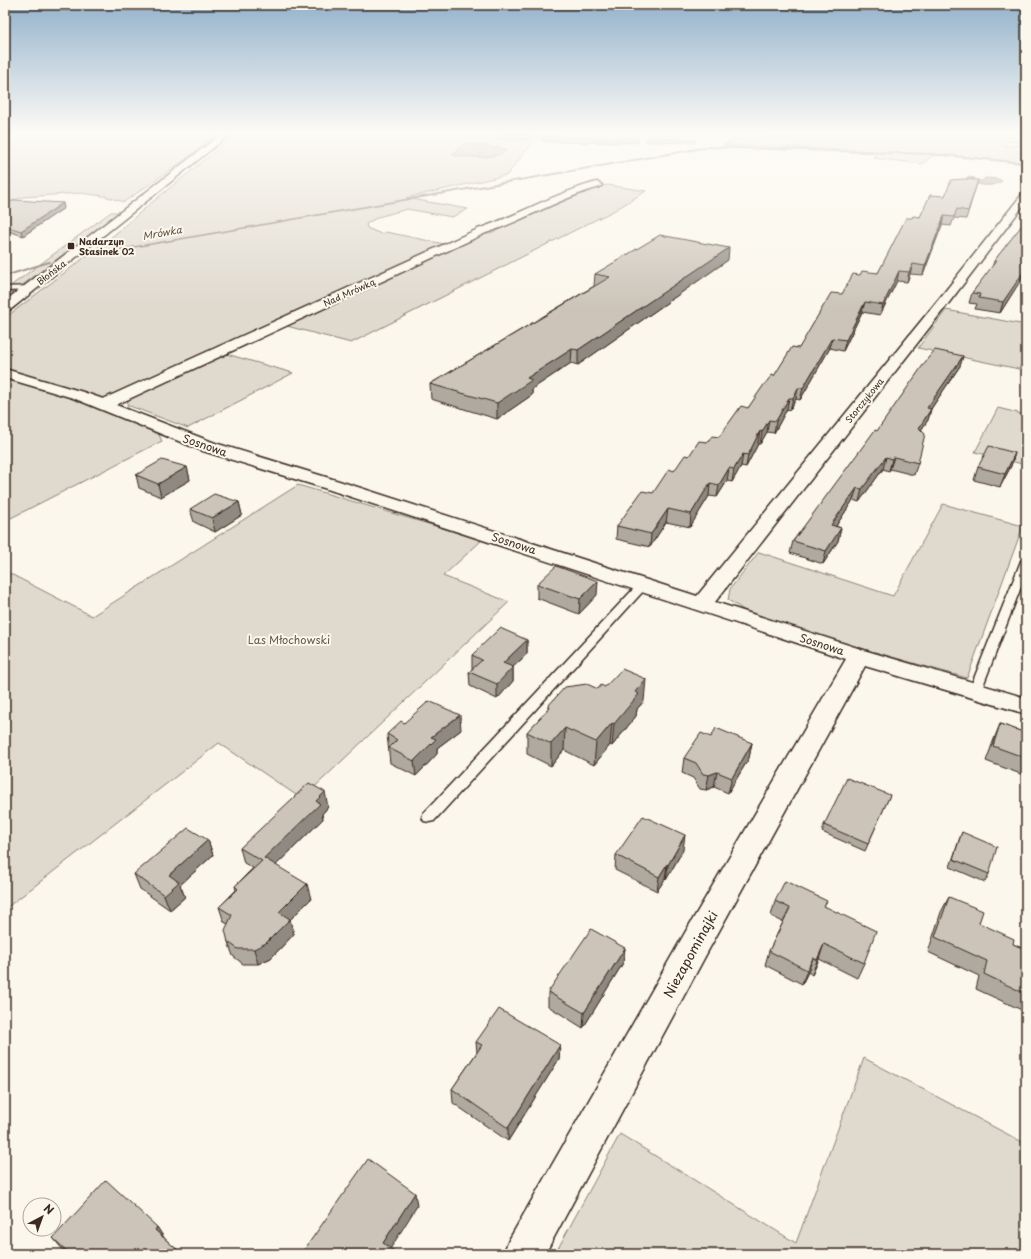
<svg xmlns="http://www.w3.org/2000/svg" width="1031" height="1259" font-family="'Playpen Sans',sans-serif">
<rect width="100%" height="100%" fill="#fbf7ec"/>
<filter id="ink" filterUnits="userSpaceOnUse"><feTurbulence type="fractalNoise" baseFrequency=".025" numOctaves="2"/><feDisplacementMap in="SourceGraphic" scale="8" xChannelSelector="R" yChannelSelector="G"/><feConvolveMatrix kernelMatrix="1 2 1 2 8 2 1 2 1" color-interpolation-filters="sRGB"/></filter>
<g filter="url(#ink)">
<!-- green -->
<path fill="#dfd9ce" stroke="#8d8276" d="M5,132h214l-32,26 -63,44 -20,-6 -24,-3 -57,4 -18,6z
M239,132l301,1 -33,42 -101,23 62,11 -16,8 -45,-8 -29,8 -12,7 1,4 14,6 5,-2 63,13 -346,156 -98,-32v-51l109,-83 36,-31z
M759,132h267v10l-22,-1 1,5 21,-1v19l-80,-9 -14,1 -10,8 -49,-6 4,-7 -154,-6c21,-13 47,-5 70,-6z
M608,185l38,6 -31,19 -264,133 -68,-18 299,-135z
M111,212h9l-115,86v-8z
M946,310l80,15v31l-7,13 -101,-21z
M223,353l70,20 -105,55 -61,-23 2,-8z
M5,377l67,21 86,35 4,8 -157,80z
M998,408l28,7v50l-51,-13z
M298,485l184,55 -39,36 66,26 -207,197 -83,-56 -214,166v-338l87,45z
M943,504l80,22 -56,152 -136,-38 -81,-26 -22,-14 2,-11 29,-37 134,44z
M864,1058l162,86v110h-471l65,-120 176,109z"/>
<!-- water -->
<path fill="#b6aea2" stroke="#85796d" d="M503,133l26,1 3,1 -1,3 -12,2 -23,-1 4,-5z
M546,136l88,2 5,1 -1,3 -3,1 -88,-1 -6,-2v-2z
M647,138l44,1 6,2 -5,2 -39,-1h-6l-2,-3z
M467,144l40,5 1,1c-16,10 -35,7 -53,6l-3,-2 10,-9z
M968,177l7,1 -5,2 13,1 2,-3 14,1 3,2c-10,7 -27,5 -36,-3z"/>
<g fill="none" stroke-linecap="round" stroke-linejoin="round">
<!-- stream -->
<path fill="#85796d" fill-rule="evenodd" d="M709,146l223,7 94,9v2l-94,-9 -223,-7 -623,108 -2,-1z
M49,261l3,1 -47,15v-2z"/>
<defs>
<path id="service" d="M5,287l26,-1 3,2 -3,2 -26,1z
M1026,558v16l-45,117 -2,3h-8l-2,-3 52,-130z
M643,582l4,1 1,2 -1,2 -213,234 -5,1 -5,-1 -2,-4 2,-4 215,-230z"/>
<path id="minor" d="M597,182l5,3 -2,2c-40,11 -75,33 -114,46l-370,172 99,38 124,38 358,115 246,-302 80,-101 3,-1v10l-75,98 -236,302 152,49 159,47v16l-161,-48 -157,285 -163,303h-42l6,-14 177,-309 160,-272 -519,-170 -124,-38 -130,-53 -68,-20v-9l78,23 20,7 375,-170c41,-14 77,-36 119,-47z"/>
<path id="secondary" d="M224,132h9l-223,178 -5,1v-10z"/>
</defs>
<!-- service casing -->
<use href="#service" stroke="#3b2a1e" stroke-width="3"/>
<!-- minor casing -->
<use href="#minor" stroke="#3b2a1e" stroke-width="3"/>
<!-- secondary casing -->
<use href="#secondary" stroke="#3b2a1e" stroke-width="3"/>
<!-- service -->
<use href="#service" fill="#fbf7ec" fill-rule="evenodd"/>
<!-- minor -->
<use href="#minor" fill="#fbf7ec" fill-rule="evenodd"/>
<!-- secondary -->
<use href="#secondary" fill="#fbf7ec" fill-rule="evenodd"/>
</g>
<!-- wall -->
<path fill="#afa99f" stroke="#3b2a1e" d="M978,180l-12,39 -12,-1 -3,8 -9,-1 -19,50 -13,-1 -3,8 -10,-1 -17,34 -18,-3 -19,39 -13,-3 -30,52 -4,-1 -6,11 -3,-1 -13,24 -7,-1 -7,12h-2l-12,23 -5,-1 -9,16 -5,-1 -10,16 -8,-1 -19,31 -24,-5 -16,25 -34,-8 1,-13 36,-33 21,-22 15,-15 18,-14 12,-5 29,-29 26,-32 25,-28 43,-54 18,-19 18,-2 34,-55 8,-1 25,-21z
M63,203l1,5 -41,28 -18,-6v-25z
M1026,220v52l-26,41 -25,-4 2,-5 -8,-1 3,-10 20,-26 2,-6z
M728,260l-150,105 -7,-2 -39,26v6l-35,24 -66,-20 -1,-15 164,-98 1,-12z
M963,356l-3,10 -29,43 -3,11 -7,10 -3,33 -4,12 -24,-6 -1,2 -6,-2 -24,33 -6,-2 -17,26 5,2 -3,13 -15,23 -33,-11 3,-12 84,-110z
M1015,453l-4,13 -11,21 -26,-7 4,-13z
M187,467l3,13 -29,17 -22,-9 -3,-13z
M239,502l3,13 -27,17 -21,-10 -4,-13z
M537,584l60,11 -18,19 -42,-16z
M527,640v14l-14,13v14l-16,18 -27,-13 -1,-14 3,-3v-14z
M605,687l39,14 -7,8 -1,7 -24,30 -2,-1 -16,20 -30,-15 -13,16 -24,-12v-22l21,-22v-4z
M404,723l57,7 -24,18v6l-21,22 -26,-13 -3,-29z
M1000,724l26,9v43l-40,-15 8,-22z
M711,737l41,6 -3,15 -21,35 -14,-6 -8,3 -6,-1 -7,-11 -11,-5 2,-15z
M890,795l-25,56 -43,-19 2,-7z
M328,807l-6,7 1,5 -47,46 35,34 -21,21 4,14 -23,24 -13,6h-15l-10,-8 -5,-14v-18l-4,-2 -5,-15 17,-17 -1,-4 18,-18 -9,-5 -4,-15z
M962,832l27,42 -4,8 -35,-15 9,-27z
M208,840l5,15 -33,30 5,12 -15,13 -30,-21 -6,-15z
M683,850l-17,30 -1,-1 -8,12 -42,-21 1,-15z
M949,897l30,26 34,21 13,6v62l-50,-23 3,-13 -51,-24 13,-40z
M775,901l50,5 39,57 -7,15 -38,-19 -7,16 -4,-3 -6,12 -37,-19 4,-14 14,-29 -12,-6z
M625,948l-2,15 -40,65 -35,-22v-14z
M476,1042l84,3 -1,14 -51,82 -55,-38 -1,-14 25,-37z
M157,1227l7,11 18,16h-115l-4,-4 -10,-12z"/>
<!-- shaded-wall -->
<path fill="#8f8982" stroke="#3b2a1e" d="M63,203l1,5 -41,28 -2,-5z
M944,216l-2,9 -19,50 2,-9z
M729,248l-1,12 -150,105v-15z
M913,264l-3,10 -3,8 2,-10z
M1026,268v4l-26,41 3,-11z
M899,271l-2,10 -17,34 3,-10z
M865,302l-3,10 -19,39 3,-11z
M832,338l-2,10 -30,52 3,-12z
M572,349l-1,14 -39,26v6l-35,24v-16l30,-25z
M963,356l-3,10 -36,53 3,-11z
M798,388l-2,11 -6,11 3,-12z
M789,398l-2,11 -13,24 2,-12z
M931,409l-3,11 -13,19 4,-11z
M769,420l-2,12 -7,12 2,-12z
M760,431l-2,13 -12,23 2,-12z
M1015,453l-4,13 -11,21 5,-13z
M743,454l-2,12 -9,16 2,-13z
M886,457l-3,12 -24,33 3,-13z
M894,457l-4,12 -1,2 3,-12z
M187,467l3,13 -29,17 -3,-13z
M729,468l-2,13 -10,16 2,-12z
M710,483l-1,13 -19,31 1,-13z
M857,488l-4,12 -25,38 3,-13z
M239,502l3,13 -27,17 -3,-14z
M668,509l-2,13 -16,25 1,-13z
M841,528l-3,13 -15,23 3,-13z
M598,581l-1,14 -18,19 1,-15z
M527,640v14l-14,13v14l-16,18v-15l6,-21z
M646,679l-2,22 -7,8 -1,7 -24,30 2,-22 21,-32z
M460,715l1,15 -24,18v6l-21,22 -2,-15 17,-24z
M612,723l-2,22 -16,20 2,-23z
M565,728l-1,22 -13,16v-22z
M752,743l-3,15 -21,35 4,-15z
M717,772l-3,15 -8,3 3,-15z
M325,792l3,15 -6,7 1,5 -55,54 -4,-15 52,-57z
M685,835l-2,15 -17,30 2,-15z
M208,840l5,15 -33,30 5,12 -15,13 -6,-15 5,-20z
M667,864l-2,15 -8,12 2,-14z
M307,884l4,15 -21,21 4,14 -23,24 -13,6 -4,-15 25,-37z
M824,944l-5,15 -7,16 5,-15z
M625,948l-2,15 -40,65 1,-15z
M813,958l-5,14 -6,12 5,-14z
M560,1045l-1,14 -51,82v-13z
M415,1193l2,13 -30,48 -4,-11z
M157,1227l8,12 -10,-9z"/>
<!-- building -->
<path fill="#ccc4b9" stroke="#3b2a1e" d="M963,179l15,1 -10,31 -11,-2 -3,8 -10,-1 -19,50 -12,-2 -4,8 -10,-1 -16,34 -18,-3 -19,38 -14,-2 -29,50h-5l-5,10h-4l-13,23 -7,-1 -7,12 -2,-1 -12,24 -5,-1 -9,15 -5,-1 -10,17 -9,-2 -19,31 -23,-5 -17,25 -34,-8 25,-35 11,2 16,-24 5,2 11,-16 4,1 10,-15 8,1 5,-6 7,1 22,-31 7,2 15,-22 9,-11 2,1 18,-29 7,1 32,-55 11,1 11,-20 7,1 2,-4 16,2 28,-55h6l1,-2 7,1 10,-22 15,1 6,-16z
M15,200l48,3 -42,28 -16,-5v-21z
M1026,220v48l-23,34 -24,-4 1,-4 -8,-1 24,-32h-2z
M660,235l69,13 -151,102 -6,-1 -45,29 5,2 -35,23 -67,-19 180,-107 -15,-3z
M935,350l28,6 -36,52 4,1 -12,19 6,6 -7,29 -24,-6 -2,2 -6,-2 -24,32 -5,-1 -26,37 10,3 -15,23 -33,-10 82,-111 2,1 51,-73z
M989,446l26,7 -10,21 -27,-7z
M162,460l25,7 -29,17 -22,-9z
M214,494l25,8 -27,16 -22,-9z
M556,566l42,15 -18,18 -43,-15z
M500,628l27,12 -24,23 10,4 -16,17 -28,-12 13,-12 -10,-5z
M622,669l24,10 -11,13 4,2 -25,30 -2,-1 -16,19 -31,-14 -14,16 -24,-12 23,-25 -2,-1 17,-19 22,-3 11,5 3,-4 4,2z
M429,701l31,14 -29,22 5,2 -22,22 -25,-13 8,-8 -10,-6 14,-13 3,2z
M1000,724l26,9v25l-33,-12z
M716,728l36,15 -20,35 -15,-6 -8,3 -6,-1 -7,-11 -12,-5 17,-25 10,4z
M847,778l43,17 -22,49 -44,-19z
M309,783l16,9 -9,9 4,3 -56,54 43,26 -28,28 11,7 -24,24 -12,6h-16l-10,-7 -3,-12 7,-15 -13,-8 19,-18 -3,-3 27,-25 -22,-13z
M643,816l42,19 -17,30 -1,-1 -8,13 -43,-22z
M188,828l20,12 -39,35 10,7 -15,13 -30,-21z
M962,832l35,15 -8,27 -36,-15z
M785,881l42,20 -3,5 52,25 -12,32 -40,-19 -7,16 -4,-2 -6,12 -38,-19 21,-43 -15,-7z
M949,897l34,14 -4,12 35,16 -1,5 13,6v44l-42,-20 3,-13 -52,-24z
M591,929l34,19 -41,65 -36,-21z
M499,1009l61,36 -52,83 -56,-39 30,-44 -6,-3z
M368,1159l47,34 -32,50 11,8 -2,3h-83l-5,-4z
M106,1180l51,47 -2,3 27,24h-112l-17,-16z"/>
</g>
<!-- sky -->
<linearGradient id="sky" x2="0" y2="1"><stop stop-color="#94b2cc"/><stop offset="0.43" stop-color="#fdfbf6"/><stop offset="1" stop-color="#fdfbf6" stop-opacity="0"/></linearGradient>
<rect width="1031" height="308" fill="url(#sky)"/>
<!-- markers -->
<rect fill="#3b2a1e" stroke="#fbf7ec" stroke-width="1.5" x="67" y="242" width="8" height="8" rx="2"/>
<g text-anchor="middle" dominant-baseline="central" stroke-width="4" stroke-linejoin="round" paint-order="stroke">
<!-- far-poi labels -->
<g font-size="9" font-weight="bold" fill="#3b2a1e" stroke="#fbf7ec" text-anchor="start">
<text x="79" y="241">Nadarzyn<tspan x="79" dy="10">Stasinek 02</tspan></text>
</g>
<!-- far-street labels -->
<g font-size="9" fill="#3b2a1e" stroke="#fbf7ec">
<text transform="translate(51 272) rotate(-38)">Błońska</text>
<text transform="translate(349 292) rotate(-24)">Nad Mrówką</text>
<text transform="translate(864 400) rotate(-51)">Storczykowa</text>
</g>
<!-- far-water labels -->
<g font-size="10" font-style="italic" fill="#605246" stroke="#fbf7ec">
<text transform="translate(162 232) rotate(-10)">Mrówka</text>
</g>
<!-- street labels -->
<g font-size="11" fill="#3b2a1e" stroke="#fbf7ec">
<text transform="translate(205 445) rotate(19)">Sosnowa</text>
<text transform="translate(514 543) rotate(18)">Sosnowa</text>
<text transform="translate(822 644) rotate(18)">Sosnowa</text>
</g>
<!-- park labels -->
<g font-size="11" fill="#64564a" stroke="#fbf7ec">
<text x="289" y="639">Las Młochowski</text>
</g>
<!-- near-street labels -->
<g font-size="13" fill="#3b2a1e" stroke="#fbf7ec">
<text transform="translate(690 954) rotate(-61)">Niezapominajki</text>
</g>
</g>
<!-- margin -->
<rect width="1031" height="1259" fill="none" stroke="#fbf7ec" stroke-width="20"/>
<rect x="10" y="10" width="1011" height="1239" fill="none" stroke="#3b2a1e" stroke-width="1.5" filter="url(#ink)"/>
<!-- north arrow -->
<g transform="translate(42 1217) rotate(41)"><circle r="19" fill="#fbf7ec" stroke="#aea59a"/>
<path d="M0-3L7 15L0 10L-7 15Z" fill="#3b2a1e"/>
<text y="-6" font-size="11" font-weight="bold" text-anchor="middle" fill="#3b2a1e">N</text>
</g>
</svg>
